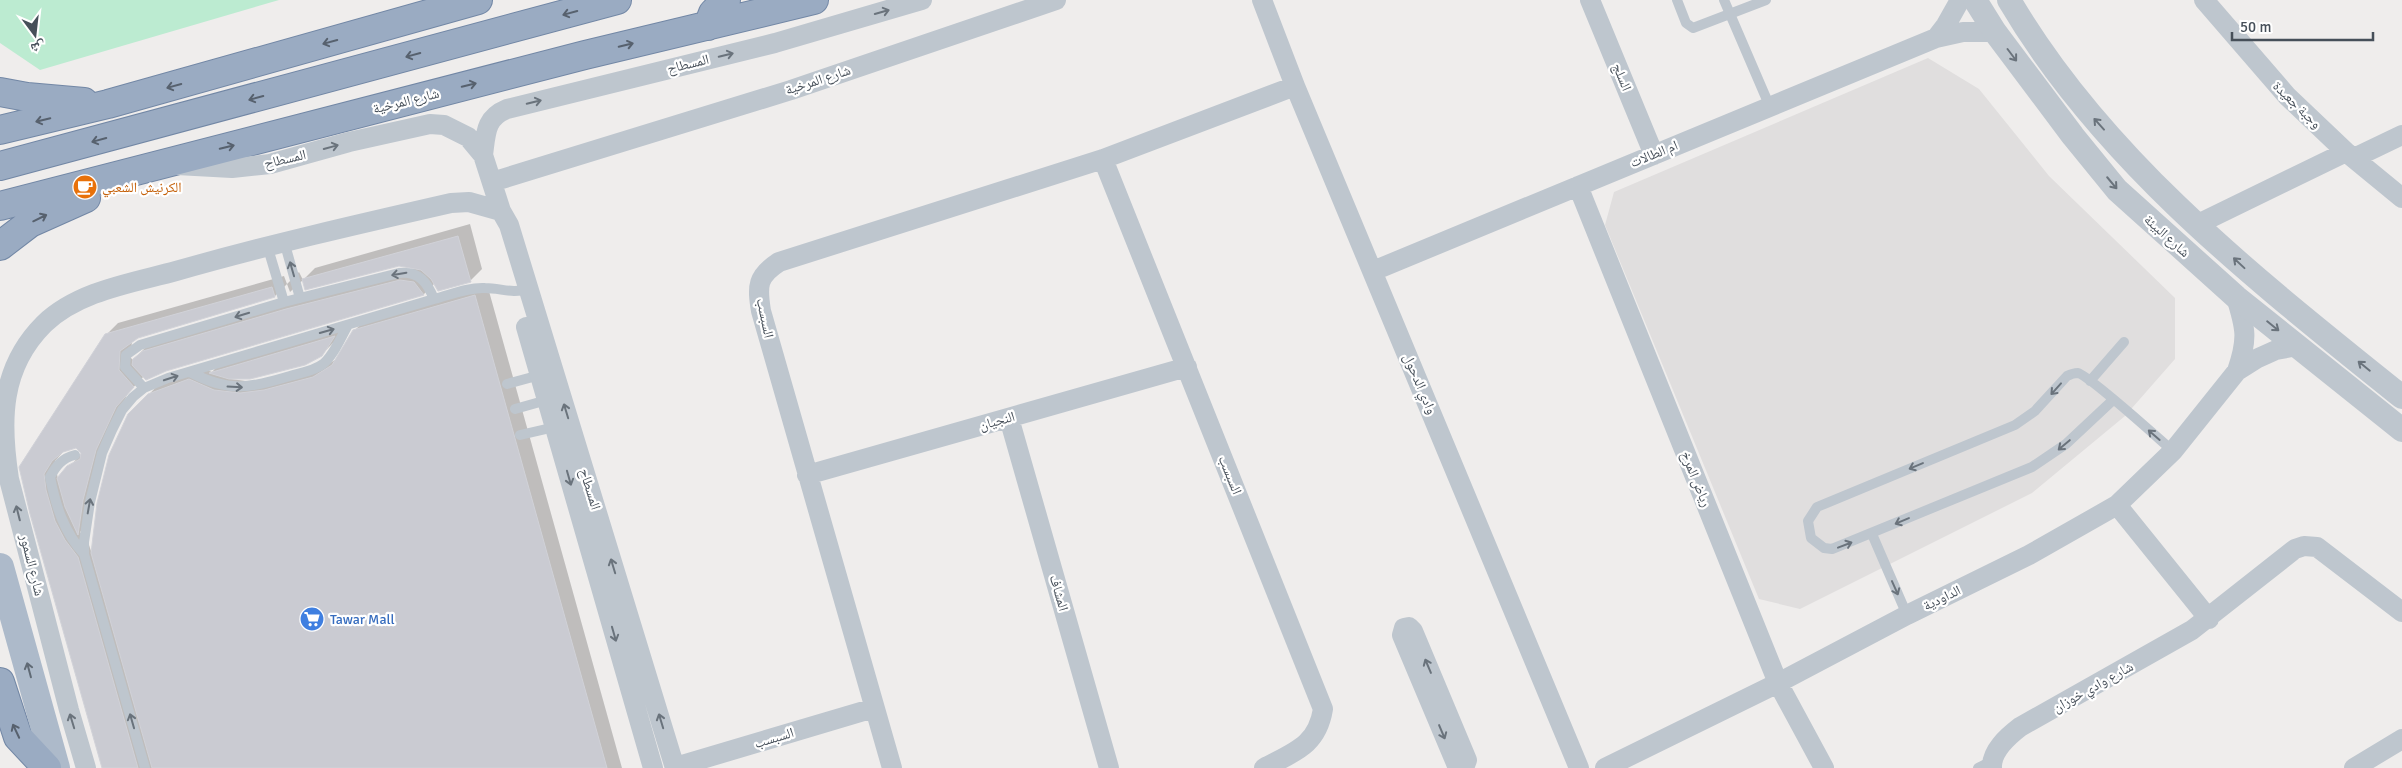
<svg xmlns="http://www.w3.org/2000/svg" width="2402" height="768" font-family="Signika,'Noto Naskh Arabic',sans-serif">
<rect width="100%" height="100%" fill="#efedec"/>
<!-- education -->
<path fill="#e0dede" d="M1928,58l51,31 70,87 126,122v61l-50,57 -93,77 -232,116 -41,-10 -154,-374 9,-33z"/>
<!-- green -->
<path fill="#bcebd1" d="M0,0h279l-239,70 -40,-27z"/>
<!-- shadow -->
<path fill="#0003" fill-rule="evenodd" d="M470,224l12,45 -12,12 -35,2 -11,11 -280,82 -16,17 -21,44 -17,85 -10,10 9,13 3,9 37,-139 32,-33 41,-14 10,4 10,-11 122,-36 -10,17 -13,13 -90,24 22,3 74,-17 11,-7 16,-27 12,-12 121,-35 135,484h-519l-82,-301 85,-132 12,-12 166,-47 3,8 -12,12 -138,41 -5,5 -2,15 3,3 13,-13 153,-50 116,-29 -16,-3 -96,15 12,-12zM73,447l8,2v5l-23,26 -3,-19 8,-9z
M299,272l4,8 -13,12 -3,-8z"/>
<!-- building -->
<path fill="#cacbd2" stroke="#d1d2d8" d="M458,236l13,46 -33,9 -7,-12 -10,-9 -22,-4 -94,24 -3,-11z
M400,280l14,2 10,13 -258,76 -20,9 -14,-15 1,-6 10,-8 143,-42z
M272,287l3,10 -137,41 -18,13 -1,19 15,17 -18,20 -20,43 -13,50 -5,35 -13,-28 -8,-29 10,-12 13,-7 1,-6 -5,-5 -13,4 -11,9 -8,13 2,16 9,31 10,19 13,17 60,211h-36l-72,-254 -11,-47 86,-133z
M475,295l132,473h-455l-61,-215 6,-50 12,-48 19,-41 20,-20 41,-15 25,11 26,3 24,-3 49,-13 19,-12 21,-35z
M335,336l-13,20 -17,9 -55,14h-21l-20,-6z"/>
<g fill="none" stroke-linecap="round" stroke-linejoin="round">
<defs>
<path id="trunk" d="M708,26l5,-13 13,-13
M0,92l27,5 57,5
M0,130l108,-26 370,-104
M0,166l617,-166
M0,206l585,-151 229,-55
M0,246l30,-23 56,-25
M0,682l18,55 29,31"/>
</defs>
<!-- trunk casing -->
<use href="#trunk" stroke="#7287a5" stroke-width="30"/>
<!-- service -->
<path stroke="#bec6ce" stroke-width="10" d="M1677,0l9,23 7,5 73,-28
M1724,0l46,107
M284,241l16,57
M267,245l17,57
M190,372c39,21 59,16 100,4 10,-3 24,-5 33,-12 11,-9 18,-27 25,-39
M2090,381l34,-39
M507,384l33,-9
M144,388l-19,-21 1,-12 14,-10 144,-43 115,-29c20,-2 28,9 35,26
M2113,400l-47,44 -34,23 -200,82 -8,-1 -13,-10 -3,-17 9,-14 198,-82 20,-14 32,-35c4,-2 7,-3 11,-3 12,3 81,66 95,78
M515,409l32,-9
M520,435l35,-8
M75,455c-13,3 -19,11 -25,22 6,30 14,55 34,77
M1872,534l35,81
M145,768l-61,-214v-12l6,-40 12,-49 10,-23 10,-20 11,-13 11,-9 24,-10 266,-79c16,-4 34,-12 51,-11 16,0 27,6 43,1
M1978,768l14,-7"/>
<!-- minor -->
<path stroke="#bec6ce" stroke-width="20" d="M1262,0l33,86 284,682
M1590,0l64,155
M2204,0l83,96 59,56 56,46
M1936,38l10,-13 14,-25
M483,155c3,-22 2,-37 24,-46l268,-66 147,-43
M2354,158l48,-23
M1103,159l220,550c-6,37 -29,43 -59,59
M177,165l55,3 38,-4 79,-22 81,-18 14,1 24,12 15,18 18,56 8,14 166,543
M492,182l299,-92 265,-90
M1578,186l200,497 46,85
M2198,224l148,-72
M1373,271l563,-233 27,-6h32
M2236,297c10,32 12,42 1,74
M526,327l127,441
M1009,418l100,350
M807,475l380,-108
M2117,505l92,114
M675,767l199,-59
M86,768l-17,-58 -60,-231c-9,-58 -9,-111 35,-155 34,-33 88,-41 132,-53 91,-26 183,-47 275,-68l18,-1 32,9
M892,768l-131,-457c-4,-25 -4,-35 18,-49l324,-103 192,-73
M1458,768l-56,-133 2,-7 5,-1 4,4 54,129 -3,8
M1605,768l173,-85 129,-68 122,-60 88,-50 56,-54 64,-80 19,-12 20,-9 21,-4
M1992,768c-1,-17 15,-31 28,-41l172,-97 103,-81 9,-3 13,1 85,65
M2354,768l48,-29"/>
<!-- tertiary -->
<path stroke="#bec6ce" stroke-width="24" d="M1975,0l20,32 78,104 44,54 119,107 166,133
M2009,0c95,162 249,281 393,397"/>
<!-- primary -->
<path stroke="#adbaca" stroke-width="28" d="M0,567l56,201"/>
<!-- trunk -->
<use href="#trunk" stroke="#9aabc2" stroke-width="28"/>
</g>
<!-- one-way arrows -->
<defs><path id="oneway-shaft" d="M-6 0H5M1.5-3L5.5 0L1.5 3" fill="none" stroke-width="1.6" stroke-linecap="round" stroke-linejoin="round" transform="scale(1.25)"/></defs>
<g stroke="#6a737c">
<use href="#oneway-shaft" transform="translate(882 12) rotate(-16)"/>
<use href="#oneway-shaft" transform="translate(726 55) rotate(-14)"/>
<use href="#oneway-shaft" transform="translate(2012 55) rotate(53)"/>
<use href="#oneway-shaft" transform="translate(534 102) rotate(-14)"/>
<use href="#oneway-shaft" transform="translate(2099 124) rotate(-132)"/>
<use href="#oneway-shaft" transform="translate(331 147) rotate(-15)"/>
<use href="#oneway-shaft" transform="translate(2112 183) rotate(50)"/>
<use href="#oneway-shaft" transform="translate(2239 263) rotate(-137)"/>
<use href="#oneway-shaft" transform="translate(292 269) rotate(-106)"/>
<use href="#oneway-shaft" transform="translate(399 274) rotate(170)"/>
<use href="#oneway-shaft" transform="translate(242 315) rotate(163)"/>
<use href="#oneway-shaft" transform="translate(2273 326) rotate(39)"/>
<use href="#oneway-shaft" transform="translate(327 331) rotate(-16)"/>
<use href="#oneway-shaft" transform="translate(2364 366) rotate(-141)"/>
<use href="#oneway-shaft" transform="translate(171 378) rotate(-18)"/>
<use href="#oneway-shaft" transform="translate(235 387) rotate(3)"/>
<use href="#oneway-shaft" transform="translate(2056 389) rotate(132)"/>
<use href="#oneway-shaft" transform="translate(566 411) rotate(-107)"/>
<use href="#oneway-shaft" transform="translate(2154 435) rotate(-139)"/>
<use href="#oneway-shaft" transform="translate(2064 445) rotate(140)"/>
<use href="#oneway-shaft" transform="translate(1916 466) rotate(157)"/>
<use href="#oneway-shaft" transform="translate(569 478) rotate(74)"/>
<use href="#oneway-shaft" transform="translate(89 506) rotate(-80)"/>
<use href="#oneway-shaft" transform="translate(18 513) rotate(-104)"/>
<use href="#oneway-shaft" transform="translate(1902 521) rotate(157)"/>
<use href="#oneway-shaft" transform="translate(1845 545) rotate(-21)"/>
<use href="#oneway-shaft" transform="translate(613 566) rotate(-107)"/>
<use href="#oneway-shaft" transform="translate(1895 588) rotate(66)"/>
<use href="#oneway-shaft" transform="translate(614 634) rotate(74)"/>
<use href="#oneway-shaft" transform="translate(1428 666) rotate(-113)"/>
<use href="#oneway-shaft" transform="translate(72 721) rotate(-107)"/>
<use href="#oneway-shaft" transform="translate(132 721) rotate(-106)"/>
<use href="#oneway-shaft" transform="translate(661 721) rotate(-107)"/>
<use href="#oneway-shaft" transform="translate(1442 732) rotate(67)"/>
</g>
<g stroke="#57616e">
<use href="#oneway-shaft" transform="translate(570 13) rotate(165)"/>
<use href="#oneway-shaft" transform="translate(330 42) rotate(165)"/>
<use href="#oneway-shaft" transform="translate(626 45) rotate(-13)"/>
<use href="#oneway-shaft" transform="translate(413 55) rotate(165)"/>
<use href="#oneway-shaft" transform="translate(469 85) rotate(-14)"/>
<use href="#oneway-shaft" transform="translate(174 86) rotate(165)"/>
<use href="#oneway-shaft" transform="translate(256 98) rotate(165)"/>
<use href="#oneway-shaft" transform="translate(43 120) rotate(166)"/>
<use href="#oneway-shaft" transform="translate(99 140) rotate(165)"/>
<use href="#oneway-shaft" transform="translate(227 147) rotate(-14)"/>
<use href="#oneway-shaft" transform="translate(40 218) rotate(-26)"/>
<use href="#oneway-shaft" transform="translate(16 731) rotate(-115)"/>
</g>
<use stroke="#606a75" href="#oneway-shaft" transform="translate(29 670) rotate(-105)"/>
<!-- icons -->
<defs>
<symbol id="cafe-disc" viewBox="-11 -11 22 22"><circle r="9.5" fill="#e8710a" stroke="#fff"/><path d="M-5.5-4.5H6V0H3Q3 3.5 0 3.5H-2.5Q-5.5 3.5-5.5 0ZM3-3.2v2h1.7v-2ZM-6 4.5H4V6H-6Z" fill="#fff"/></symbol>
<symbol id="supermarket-disc" viewBox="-11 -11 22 22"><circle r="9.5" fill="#3f7fe0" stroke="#fff"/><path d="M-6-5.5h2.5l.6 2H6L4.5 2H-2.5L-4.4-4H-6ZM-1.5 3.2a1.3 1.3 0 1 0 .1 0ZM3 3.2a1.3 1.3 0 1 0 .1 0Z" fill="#fff"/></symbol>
</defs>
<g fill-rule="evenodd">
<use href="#cafe-disc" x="71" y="173" width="28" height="28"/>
<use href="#supermarket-disc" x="298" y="605" width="28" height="28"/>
</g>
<g text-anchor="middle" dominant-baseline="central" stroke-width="4.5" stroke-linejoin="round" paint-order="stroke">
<!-- street labels -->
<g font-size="14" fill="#464f59" stroke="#fff">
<text transform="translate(688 64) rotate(-14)">المسطاح</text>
<text transform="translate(1622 77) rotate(68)">السلج</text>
<text transform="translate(818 80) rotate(-18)">شارع المرخية</text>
<text transform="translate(406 101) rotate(-14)">شارع المرخية</text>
<text transform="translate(2297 105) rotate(44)">وجبة جعيدة</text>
<text transform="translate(1654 154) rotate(-22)">ام الطالات</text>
<text transform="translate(285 159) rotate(-13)">المسطاح</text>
<text transform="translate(2167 236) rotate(42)">شارع البيئة</text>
<text transform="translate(765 318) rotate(78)">السبسب</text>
<text transform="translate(1420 384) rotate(67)">وادي الدحول</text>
<text transform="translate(997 421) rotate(-16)">النجيان</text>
<text transform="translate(1230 475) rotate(68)">السبسب</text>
<text transform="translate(1696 479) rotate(68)">رياض المرخ</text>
<text transform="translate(590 489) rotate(73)">المسطاح</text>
<text transform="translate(32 565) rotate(76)">شارع السمور</text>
<text transform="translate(1059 593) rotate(74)">المشاف</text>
<text transform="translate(1942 598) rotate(-26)">الداودية</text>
<text transform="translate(2093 687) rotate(-29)">شارع وادي خوزان</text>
<text transform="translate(774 738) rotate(-17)">السبسب</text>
</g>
<!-- food labels -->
<g font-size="14" fill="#c56008" stroke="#fff" text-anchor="start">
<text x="102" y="187">الكرنيش الشعبي</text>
</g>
<!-- shop labels -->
<g font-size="14" fill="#366cbe" stroke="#fff" text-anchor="start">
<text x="330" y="619">Tawar Mall</text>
</g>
</g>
<!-- north arrow -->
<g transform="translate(35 35) rotate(165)" stroke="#ffffff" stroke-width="4" paint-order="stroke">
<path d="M0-4L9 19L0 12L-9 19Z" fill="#464f59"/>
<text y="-8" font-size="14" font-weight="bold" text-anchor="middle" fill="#464f59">ش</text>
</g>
<!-- scale -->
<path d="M2232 32v8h141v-8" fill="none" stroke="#464f59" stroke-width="2.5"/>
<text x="2240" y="32" font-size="15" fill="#464f59" stroke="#ffffff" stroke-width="4" paint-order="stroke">50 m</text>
</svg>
